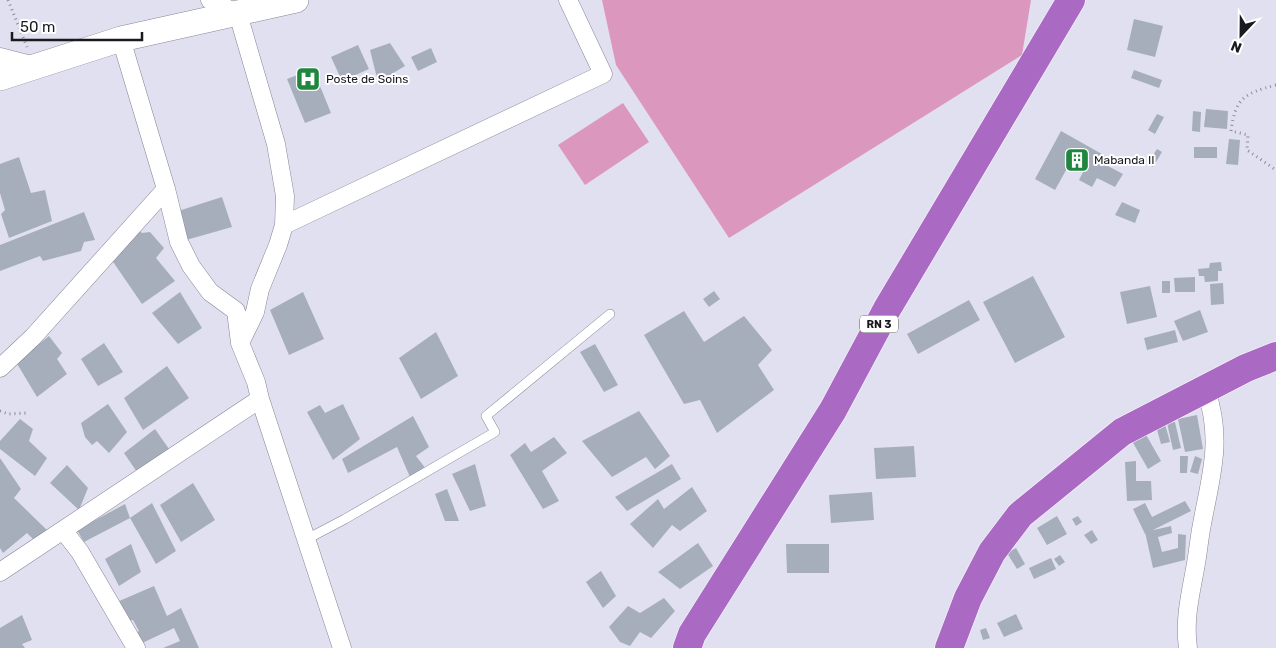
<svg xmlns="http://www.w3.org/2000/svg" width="1276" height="648" font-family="Rubik,sans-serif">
<rect width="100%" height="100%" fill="#e1e0f0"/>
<!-- green -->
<path fill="#db97be" d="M602,0h429l-9,55 -293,183 -113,-173z
M623,103l26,39 -64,43 -27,-40z"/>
<!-- building -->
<path fill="#a6aebb" d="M1134,19l29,7 -8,31 -28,-7z
M390,43l15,23 -27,16 -8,-32z
M358,45l11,24 -27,12 -11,-24z
M431,48l6,14 -19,9 -7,-14z
M313,69l18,44 -26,10 -18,-44z
M1134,70l28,10 -3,8 -28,-10z
M1206,109l22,2 -1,18 -23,-2z
M1193,111l8,1 -1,20 -8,-1z
M1157,114l7,3 -9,17 -7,-4z
M1061,131l48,27 -3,7 17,9 -8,13 -18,-9 -5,9 -13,-7 5,-10 -14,-7 -15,27 -20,-11z
M1229,139l11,1 -2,25 -12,-1z
M1194,147h23v11h-23z
M1157,149l5,3 -9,15 -5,-4z
M19,157l12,36 14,-3 7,31 -43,17 -8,-24 4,-4 -5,-17v-29z
M222,197l10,30 -53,15 -7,-29z
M1122,202l18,8 -5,13 -20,-8z
M84,212l11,28 -11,2 -3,9 -38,10 -3,-5 -40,15v-26z
M132,225l10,8 8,-1 14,16 -8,10 19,23 -33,23 -35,-51z
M1221,262l1,9h-4v10l-13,1 -1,-6h-5l-1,-7 11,-1 1,-5z
M1033,276l32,61 -50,26 -32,-61z
M1195,277v15h-20l-1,-14z
M1162,281h8v12h-8z
M1223,283l1,21 -13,1 -1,-21z
M1150,286l7,31 -30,7 -7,-32z
M714,291l6,8 -11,8 -6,-8z
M180,292l22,36 -24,16 -26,-31z
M303,292l21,47 -35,16 -19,-45z
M969,300l11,20 -62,34 -11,-20z
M1200,310l8,22 -25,9 -9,-20z
M684,311l20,31 40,-26 28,34 -14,15 16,25 -57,43 -17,-33 -16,4 -40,-69z
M1175,330l3,12 -31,8 -3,-12z
M436,332l22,44 -37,23 -22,-41z
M49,336l13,17 -5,6 10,15 -30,23 -21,-35z
M104,343l19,29 -25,14 -17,-27z
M595,344l23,41 -14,7 -24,-40z
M167,366l22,32 -46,32 -19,-32z
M108,404l19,28 -18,21 -12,-12 -5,4 -7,-8 -4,-14z
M343,404l17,35 -27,21 -26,-48 13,-7 5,8z
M639,411l31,45 -15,13 -9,-12 -34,20 -30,-36z
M1197,415l6,34 -18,3 -7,-33z
M413,416l16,31 -13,9 10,13 -16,8 -13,-30 -49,26 -6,-14z
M20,419l13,10 -4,12 18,17 -12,18 -35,-27v-8z
M1175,422l6,26 -8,2 -6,-27z
M1165,424l5,18 -9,2 -5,-18z
M155,429l14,20 -32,23 -13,-19z
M1145,433l16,28 -13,8 -16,-28z
M554,437l13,16 -25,18 17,30 -16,8 -33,-54 15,-12 6,9z
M914,446l2,31 -40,2 -2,-31z
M1180,456h8l-1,17h-7z
M1195,456l7,3 -4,15 -8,-2z
M0,458l21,31 -7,9 35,34 -12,11 -10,-10 -24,20 -3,-5z
M1136,461v20h15l1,19 -25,1 -2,-39z
M475,464l11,42 -16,5 -18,-37z
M672,464l9,15 -54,32 -12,-14z
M67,465l21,23 -9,22 -29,-27z
M193,483l22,37 -34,22 -21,-37z
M692,487l15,24 -27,20 -8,-6 -19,23 -23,-24 28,-25 6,10z
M447,489l12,32h-14l-10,-27z
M872,492l2,28 -43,3 -2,-28z
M1185,501l6,10 -46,23 -12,-25 12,-6 7,14z
M152,503l24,48 -20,13 -26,-46z
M125,504l5,14 -46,24 -7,-12z
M1057,516l10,18 -20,11 -10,-17z
M1078,516l4,6 -6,4 -4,-7z
M1171,526l1,7 -14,4 4,15 16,-4v-14l8,1 -1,25 -32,8 -8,-36z
M1092,530l6,10 -7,4 -7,-9z
M698,543l15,23 -33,23 -22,-17z
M131,544l10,28 -22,14 -14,-27z
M786,544h43v29h-42z
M1016,548l9,16 -8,5 -10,-16z
M1060,555l5,7 -6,4 -5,-7z
M1051,558l5,11 -22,10 -5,-11z
M601,571l15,25 -13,12 -17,-26z
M154,586l13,30 14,-8 18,40h-36l17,-7 -6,-13 -36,17 -6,-10 7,-4 -6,-11 -6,1 -10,-19z
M664,598l11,13 -24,27 -11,-6 -10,14 -10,-4 -11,-15 19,-21 12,7z
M1016,614l7,15 -19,8 -7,-14z
M22,615l10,25 -10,4 3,4h-25v-20z
M986,628l4,10 -7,2 -3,-10z"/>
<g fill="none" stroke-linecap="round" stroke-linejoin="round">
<defs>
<path id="lane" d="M307,539l38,-20 150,-87 -9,-16 124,-102"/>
<path id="street" d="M210,0l28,14 38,130 9,52 -1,29 -6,20 -18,44 -5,23 -15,31
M121,39l45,150 13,53 12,24 19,26 26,19 4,32 16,39 4,17 82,249
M0,57l35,9
M284,225l319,-151 -35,-74
M0,368l33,-31 133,-148
M63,530l17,22 56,96
M0,572l260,-173
M1188,648c-4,-27 2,-52 7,-79 3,-15 4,-30 7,-45 9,-49 21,-84 4,-134"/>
<path id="secondary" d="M0,78l121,-39 175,-39"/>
<path id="highway" d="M687,648l5,-14 141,-224 54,-101 184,-309
M949,648l19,-50 24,-46 28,-37 102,-83 124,-64 30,-12"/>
</defs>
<!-- lane casing -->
<use href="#lane" stroke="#868594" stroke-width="10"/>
<!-- street casing -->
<use href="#street" stroke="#868594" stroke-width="19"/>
<!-- secondary casing -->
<use href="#secondary" stroke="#868594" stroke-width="26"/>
<!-- highway casing -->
<use href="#highway" stroke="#fff" stroke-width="29"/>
<!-- path -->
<path stroke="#8c8b96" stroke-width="3" stroke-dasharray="1 4" stroke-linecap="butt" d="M8,0l19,47
M1276,85c-31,8 -41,13 -45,46l17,4 -1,15 29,20
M0,411l8,3 19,-1"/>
<!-- lane -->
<use href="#lane" stroke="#fff" stroke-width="9"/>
<!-- street -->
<use href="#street" stroke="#fff" stroke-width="18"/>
<!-- secondary -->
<use href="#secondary" stroke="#fff" stroke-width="25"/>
<!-- highway -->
<use href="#highway" stroke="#aa69c2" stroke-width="28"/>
</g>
<!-- icons -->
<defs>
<symbol id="hospital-square" viewBox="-11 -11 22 22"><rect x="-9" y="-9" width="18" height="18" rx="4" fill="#1e873d" stroke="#fff"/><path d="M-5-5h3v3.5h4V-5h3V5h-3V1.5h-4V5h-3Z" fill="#fff"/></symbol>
<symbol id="building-square" viewBox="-11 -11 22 22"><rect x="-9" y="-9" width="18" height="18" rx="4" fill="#1e873d" stroke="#fff"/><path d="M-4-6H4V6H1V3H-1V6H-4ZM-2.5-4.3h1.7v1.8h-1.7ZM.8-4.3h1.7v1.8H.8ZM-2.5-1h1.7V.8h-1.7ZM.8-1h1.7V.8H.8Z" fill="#fff"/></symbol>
</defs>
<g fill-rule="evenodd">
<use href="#hospital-square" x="294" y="65" width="28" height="28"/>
<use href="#building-square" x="1063" y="146" width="28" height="28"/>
</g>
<g text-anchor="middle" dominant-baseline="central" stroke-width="4" stroke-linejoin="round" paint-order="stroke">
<!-- shield labels -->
<rect fill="#fff" stroke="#5f5e62" stroke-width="1" x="860" y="315.5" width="38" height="17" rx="4"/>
<g font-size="11" font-weight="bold" fill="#1a191f">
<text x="879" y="324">RN 3</text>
</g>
<!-- poi labels -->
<g font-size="12" fill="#1a191f" stroke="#fff" text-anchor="start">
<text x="326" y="79">Poste de Soins</text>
<text x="1094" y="160">Mabanda II</text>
</g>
</g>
<!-- north arrow -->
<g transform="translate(1241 35) rotate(202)" stroke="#ffffff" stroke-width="4" paint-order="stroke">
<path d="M0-4L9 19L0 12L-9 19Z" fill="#1a191f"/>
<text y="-8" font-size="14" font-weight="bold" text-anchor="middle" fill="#1a191f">N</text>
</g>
<!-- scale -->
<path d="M12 32v8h130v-8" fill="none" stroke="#1a191f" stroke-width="2.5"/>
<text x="20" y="32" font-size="15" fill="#1a191f" stroke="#ffffff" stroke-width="4" paint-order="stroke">50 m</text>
</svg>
